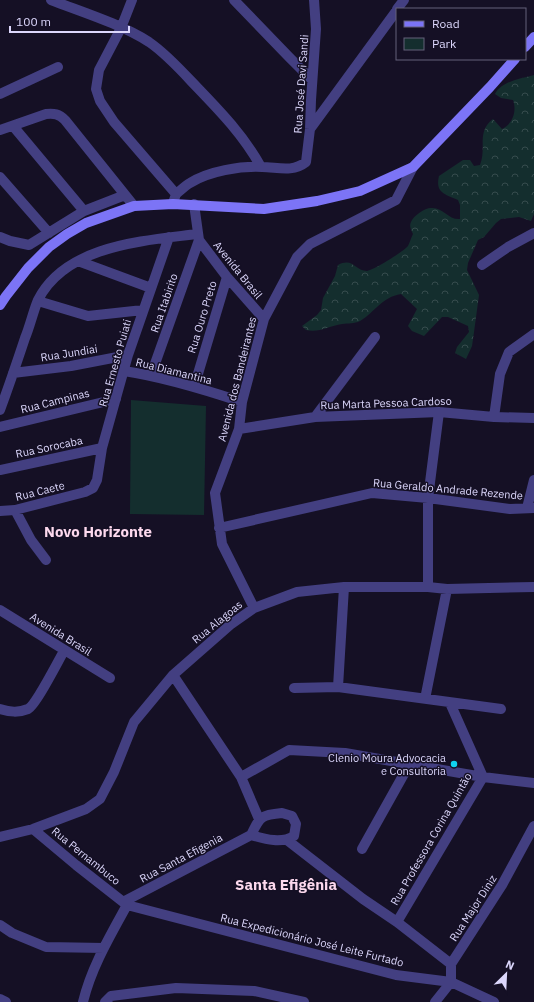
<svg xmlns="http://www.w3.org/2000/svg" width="534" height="1002" font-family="'IBM Plex Sans',sans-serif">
<defs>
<pattern id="forest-crowns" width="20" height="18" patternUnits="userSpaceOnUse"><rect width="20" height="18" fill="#142e2e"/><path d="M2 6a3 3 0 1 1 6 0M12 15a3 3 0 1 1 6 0" fill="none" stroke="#364c4d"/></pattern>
</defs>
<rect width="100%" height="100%" fill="#151025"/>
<!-- green -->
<path fill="#142e2e" d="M131,400l75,6 -2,109 -74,-1z"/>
<!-- forest -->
<path fill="url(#forest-crowns)" d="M534,75v139l-3,7 -12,-4 -18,2 -5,4 -12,14 -6,3 -10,23 -1,7 12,25 -5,37 -2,14 -6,13 -11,-6 2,-6 12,-15 -1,-6 -20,-9h-6l-18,19 -12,-5 -4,-5 9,-17 -16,-15c-19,3 -26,18 -41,27 -6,3 -12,2 -18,3 -13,2 -23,9 -36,6l-4,-4 15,-11 4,-5 2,-12 12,-22 3,-11c15,-8 17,6 29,6 7,-1 37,-20 41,-25 2,-4 3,-8 5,-12 -2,-4 -4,-8 -2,-12 2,-6 14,-14 20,-14 12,-1 17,12 29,11v-14l-2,-5c-13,-6 -23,-7 -19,-24l24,-16h7l4,6 6,-1c7,-18 -4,-33 13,-46l9,10c11,-5 15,-18 11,-29l-12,-2 -6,-4c7,-13 25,-15 39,-19z"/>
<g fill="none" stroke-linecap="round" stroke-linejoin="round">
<!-- street -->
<path stroke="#433f81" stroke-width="10" d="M51,0c31,12 70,24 98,42 16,11 30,26 43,40 25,26 51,52 69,85
M132,0l-11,28 -22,42 -3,19 4,12 14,21 62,72 -2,6
M234,0l55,57 23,23
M397,9l7,-9
M0,94l58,-27
M13,126l71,85
M310,129l87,-119
M0,130l46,-16c8,-1 13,0 19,6l69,86
M0,177l49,56
M176,194c5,-4 9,-8 14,-11 19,-12 50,-17 72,-16 15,0 30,6 44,-5l4,-33 1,-29 5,-71 -2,-29
M194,204l5,36 28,37 37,42
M0,237l10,4 19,4 55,-34 41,-16
M78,261l73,27
M482,265l26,-18 26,-14
M38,301l50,15 55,-6
M124,371c40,6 79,18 118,31
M13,373l58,-7 57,-11
M151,375l48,-135
M194,387l33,-110
M0,410c9,-24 17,-48 25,-72 5,-12 8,-26 13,-38 28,-55 105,-59 159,-66
M315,417l60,-80
M494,417l6,-43 9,-22 25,-18
M0,427l116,-28
M239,429l76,-12 124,-5 55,5 40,1
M0,470l102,-22
M527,508l7,-28
M15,510l16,30 15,20
M0,511l15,-1 70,-18 8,-4 4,-8 5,-32 26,-93 41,-118
M219,528l153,-35 56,5 82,11 24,-1
M428,587v-89l11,-86
M254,608l-32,-64 -7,-51 24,-64 3,-27 22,-83 33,-62 13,-13 86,-44 17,-33
M0,610l110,68
M173,675l68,102 18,42
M338,687l6,-100
M294,688l44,-1 163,22
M425,699l22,-110
M0,709c10,3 18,4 28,0 8,-4 30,-48 36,-58
M241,777l48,-27 56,3 138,24 51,6
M282,813l10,3 4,8 -2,12c-13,8 -29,3 -43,-1 9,-18 9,-20 31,-22z
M33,829l43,36 51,40 269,70 55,7 43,20
M0,837l33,-8 53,-20 14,-10 14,-27 20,-50 39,-47 57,-50 24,-17 43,-16 47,-5h84l19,2 87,-2
M287,840l76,59 34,23 54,42
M362,849l47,-84
M123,902l128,-67
M397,922l86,-145 -33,-74
M0,925l12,8 34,14 58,1
M0,999l6,3
M83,1002c8,-34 27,-66 44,-97
M105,1002l6,-6 65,-8 78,3 50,11
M435,1002l16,-20v-18l51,-79 32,-59"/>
<!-- secondary -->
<path stroke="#7c74f6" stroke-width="10" d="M525,47l9,-10
M0,305l6,-9 22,-28 21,-21 18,-13 19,-11 48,-17 39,-2 91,5 53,-8 43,-10 53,-24 77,-80 25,-28"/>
</g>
<!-- markers -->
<circle fill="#10d2f0" stroke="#151025" stroke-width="1.5" cx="454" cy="764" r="4"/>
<g text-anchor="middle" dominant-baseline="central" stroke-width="3" stroke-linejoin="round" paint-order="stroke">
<!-- street labels -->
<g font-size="11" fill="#dcd7fc" stroke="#151025">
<text transform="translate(301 84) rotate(-86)">Rua José Davi Sandi</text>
<text transform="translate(238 270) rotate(51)">Avenida Brasil</text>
<text transform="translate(164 303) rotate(-71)">Rua Itabirito</text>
<text transform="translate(202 317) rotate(-73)">Rua Ouro Preto</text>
<text transform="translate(69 353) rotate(-9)">Rua Jundiai</text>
<text transform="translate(115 363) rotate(-74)">Rua Ernesto Puiati</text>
<text transform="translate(174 371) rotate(14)">Rua Diamantina</text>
<text transform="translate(237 379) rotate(-76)">Avenida dos Bandeirantes</text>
<text transform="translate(55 401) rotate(-14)">Rua Campinas</text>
<text transform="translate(386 403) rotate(-2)">Rua Marta Pessoa Cardoso</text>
<text transform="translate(49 447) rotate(-12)">Rua Sorocaba</text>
<text transform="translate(448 489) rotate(5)">Rua Geraldo Andrade Rezende</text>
<text transform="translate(40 491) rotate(-14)">Rua Caete</text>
<text transform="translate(217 622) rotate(-39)">Rua Alagoas</text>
<text transform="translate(61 634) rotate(32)">Avenida Brasil</text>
<text transform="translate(431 839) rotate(-60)">Rua Professora Corina Quintão</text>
<text transform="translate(86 856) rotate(39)">Rua Pernambuco</text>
<text transform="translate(181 858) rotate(-28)">Rua Santa Efigenia</text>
<text transform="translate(473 908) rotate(-57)">Rua Major Diniz</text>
<text transform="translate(312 940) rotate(14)">Rua Expedicionário José Leite Furtado</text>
</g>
<!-- poi labels -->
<g font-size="11" fill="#dcd7fc" stroke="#151025" text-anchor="end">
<text x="446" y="758">Clenio Moura Advocacia<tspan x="446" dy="13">e Consultoria</tspan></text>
</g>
<!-- district labels -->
<g font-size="15" font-weight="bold" fill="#fdd9ee" stroke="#151025">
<text x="98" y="531">Novo Horizonte</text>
<text x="286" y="884">Santa Efigênia</text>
</g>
</g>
<!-- legend -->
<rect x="396" y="8" width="130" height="52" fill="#151025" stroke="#65607b"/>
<rect x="404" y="21" width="20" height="6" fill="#7c74f6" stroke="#65607b"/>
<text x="432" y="28" font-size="12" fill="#dcd7fc">Road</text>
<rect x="404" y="38" width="20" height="12" fill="#142e2e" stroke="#65607b"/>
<text x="432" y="48" font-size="12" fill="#dcd7fc">Park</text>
<!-- north arrow -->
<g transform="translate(506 974) rotate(24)" stroke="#151025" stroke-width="3" paint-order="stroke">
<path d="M0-3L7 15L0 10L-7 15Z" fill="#dcd7fc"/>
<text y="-6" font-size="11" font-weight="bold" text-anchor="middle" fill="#dcd7fc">N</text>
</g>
<!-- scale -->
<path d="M10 26v6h119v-6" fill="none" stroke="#dcd7fc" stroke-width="2"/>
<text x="16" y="26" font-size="12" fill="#dcd7fc" stroke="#151025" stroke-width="3" paint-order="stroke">100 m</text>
</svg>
